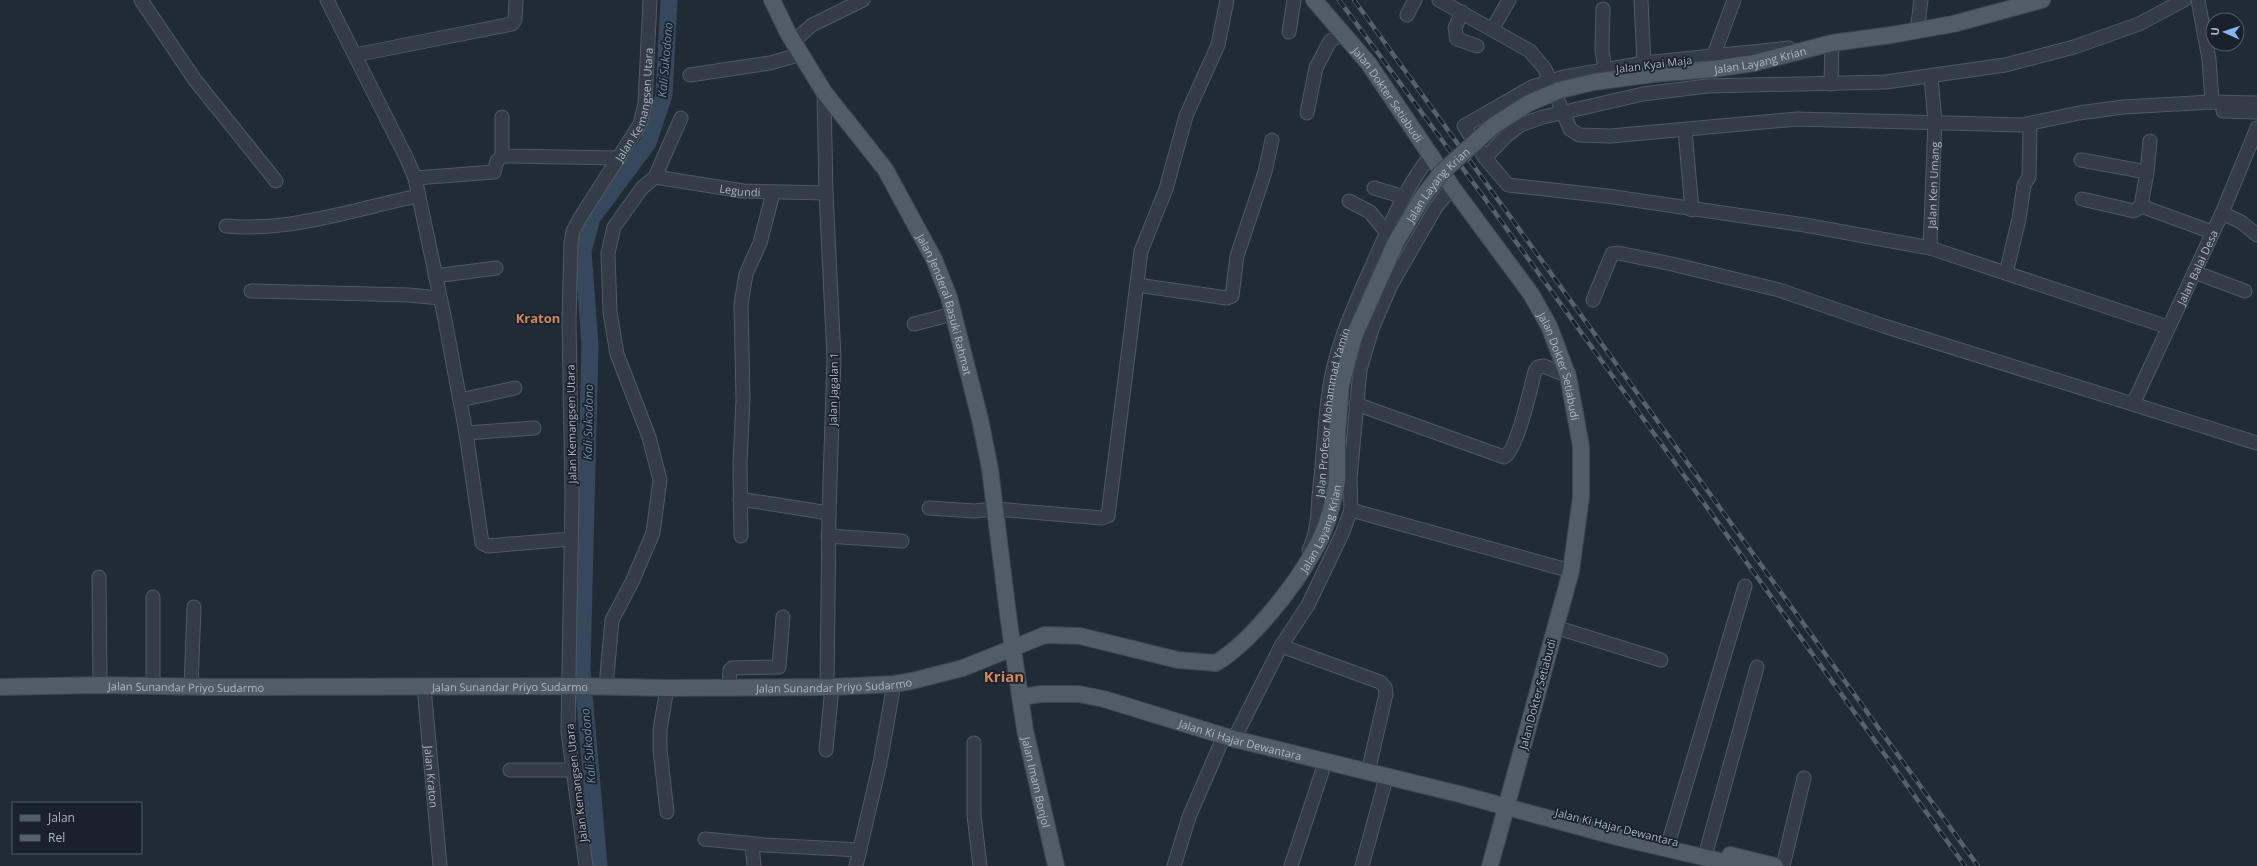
<svg xmlns="http://www.w3.org/2000/svg" width="2257" height="866" font-family="'Open Sans',sans-serif">
<rect width="100%" height="100%" fill="#202b35"/>
<g fill="none" stroke-linecap="round" stroke-linejoin="round">
<!-- river -->
<path stroke="#35485c" stroke-width="17" d="M599,866l-17,-196 8,-325 -7,-94 9,-33 56,-75 16,-48 5,-95"/>
<defs>
<g id="minor">
<path d="M141,0l54,80 81,101"/>
<path d="M327,0l80,159 8,19 30,142 21,113 16,110 6,3 83,-7"/>
<path d="M1439,0l91,51 15,18 25,60 9,6 32,1 186,-17 225,6 57,-12 44,-6 89,-5 45,1"/>
<path d="M1641,0l3,63"/>
<path d="M2198,0l11,59 3,43"/>
<path d="M1603,9l-1,40 3,21"/>
<path d="M1462,12l-7,16 2,11 20,7"/>
<path d="M1407,15l8,-15"/>
<path d="M1493,28l16,-28"/>
<path d="M1917,31l4,-31"/>
<path d="M1289,32l5,-32"/>
<path d="M793,42l19,-17 51,-25"/>
<path d="M1823,44l9,-1 -1,41"/>
<path d="M1789,48l-145,15 -80,14 -32,10 -68,39 21,32 23,27 99,11 198,29 125,23 238,79"/>
<path d="M355,55l157,-31 3,-4 1,-20"/>
<path d="M1713,57l21,-57"/>
<path d="M690,75l80,-12 32,-9"/>
<path d="M824,92l2,101 8,165 -5,155 -2,174"/>
<path d="M2223,111l34,1"/>
<path d="M1307,113l9,-45 14,-27 13,-7"/>
<path d="M502,117v39l116,2"/>
<path d="M1685,130l7,80"/>
<path d="M1485,158l21,-22 14,-11 23,-8 100,-23 64,-8 179,-4 119,-17 69,-18 65,-23 45,-24"/>
<path d="M2081,160l66,12 -6,34 -7,5 -52,-12"/>
<path d="M2147,172l3,-31"/>
<path id="s1" d="M655,177l88,14 83,2"/>
<path d="M415,178l79,-6 3,-11 5,-5"/>
<path d="M1374,188l30,9"/>
<path d="M1349,201l21,11 17,21"/>
<path d="M2141,206l71,26"/>
<path d="M2222,213l19,9 16,13"/>
<path d="M226,226c65,6 129,-17 192,-30"/>
<path id="s2" d="M1930,248l5,-126 -4,-45"/>
<path d="M2194,272l51,19"/>
<path d="M2006,273l13,-54 5,-34 5,-8 1,-53"/>
<path d="M435,276l61,-8"/>
<path d="M1137,285l90,13 5,-2 5,-40 28,-84 7,-32"/>
<path d="M251,291l158,4 31,3"/>
<path d="M1593,300l19,-46 6,-1 54,11 107,26 105,36 373,117"/>
<path d="M914,324l39,-10"/>
<path d="M460,400l55,-12"/>
<path d="M1356,404l148,53c13,-6 27,-70 31,-86l3,-4 6,-1 24,10"/>
<path id="s3" d="M2133,404l89,-191 35,-85"/>
<path d="M466,433l68,-5"/>
<path d="M740,499l89,14"/>
<path d="M929,508l45,3 22,-2 106,9 6,-2 33,-265 25,-62 20,-73 32,-71 9,-45"/>
<path d="M1351,510l220,61"/>
<path d="M741,536l-1,-73 3,-64 -2,-95 5,-30 14,-31 13,-50"/>
<path d="M828,536l74,5"/>
<path id="s4" d="M1309,550c8,-16 9,-36 10,-54 4,-32 5,-65 9,-97 5,-49 27,-95 47,-140 16,-36 31,-73 56,-104"/>
<path d="M99,577l1,108"/>
<path d="M1555,627l106,33"/>
<path d="M1281,646l99,36 5,5 1,7 -18,78"/>
<path d="M153,686v-89"/>
<path d="M606,686l6,-66 20,-38 21,-49 7,-53 -11,-43 -32,-83 -7,-42 -2,-59 6,-26 28,-39 13,-11 26,-59"/>
<path d="M191,687l3,-80"/>
<path id="s5" d="M424,687l16,179"/>
<path d="M729,687l1,-17 2,-2 47,-1 4,-50"/>
<path d="M667,688l-7,42v20l7,62"/>
<path d="M1234,739l47,-93 27,-41 34,-71 9,-24 -1,-32 10,-108 12,-41 19,-44 45,-78 16,-20"/>
<path d="M974,743v72l6,51"/>
<path d="M826,750l6,-63"/>
<path d="M510,770h62"/>
<path d="M705,839l60,6 95,5"/>
<path d="M1669,841l76,-255"/>
<path d="M752,844l2,22"/>
<path d="M1707,849l50,-182"/>
<path id="s6" d="M586,866l-18,-134 4,-236 -3,-175 2,-78 2,-12 7,-13 60,-94 5,-20 5,-104"/>
<path d="M856,866l24,-103 14,-79"/>
<path d="M1174,866l15,-49 35,-81"/>
<path d="M1291,866l34,-103"/>
<path d="M1362,866l24,-88"/>
<path d="M1783,866l21,-88"/>
</g>
<g id="major">
<path id="s7" d="M772,0l16,33 36,59 61,77 49,90 15,38 31,122 10,50 19,153 16,108 31,136"/>
<path id="s8" d="M1314,0l55,64 83,123 79,107 18,32 19,50 13,70v51l-10,74 -81,295"/>
<path id="s9" d="M1713,69l41,-6 78,-20 59,-8 62,-11 89,-24"/>
<path id="s10" d="M0,687l100,-2 112,2 366,-1 89,2 165,-1 62,-3 18,-3 51,-13 82,-33 35,1 98,24 38,3c35,-21 78,-76 98,-112 13,-22 19,-46 23,-70"/>
<path id="s11" d="M1021,697l20,-3h38l25,5 130,40 225,55 162,44 121,28"/>
<path d="M1730,855l45,11"/>
</g>
</defs>
<!-- minor casing -->
<use href="#minor" stroke="#515a64" stroke-width="15"/>
<!-- major casing -->
<use href="#major" stroke="#3d4550" stroke-width="18"/>
<!-- minor -->
<use href="#minor" stroke="#343c46" stroke-width="13"/>
<!-- major -->
<use href="#major" stroke="#515c66" stroke-width="16"/>
<defs>
<path id="rail" d="M1339,0l144,196 482,670
M1354,0l624,866"/>
</defs>
<!-- rail casing -->
<use href="#rail" stroke="#56616d" stroke-width="4.5"/>
<!-- rail -->
<use href="#rail" stroke="#19212a" stroke-width="3" stroke-dasharray="9" stroke-linecap="butt"/>
<defs>
<g id="major-bridge">
<path id="s12" d="M1337,481v-46l4,-50 13,-49 42,-94 26,-44 19,-25 52,-47 36,-23 31,-13 34,-8 59,-8 60,-5"/>
</g>
</defs>
<!-- major-bridge casing -->
<use href="#major-bridge" stroke="#3d4550" stroke-width="18" stroke-linecap="butt"/>
<!-- major-bridge -->
<use href="#major-bridge" stroke="#515c66" stroke-width="16"/>
</g>
<g text-anchor="middle" dominant-baseline="central" stroke-width="3.5" stroke-linejoin="round" paint-order="stroke">
<!-- street labels -->
<g font-size="11" fill="#aeb7c3" stroke="#19212a">
<text stroke="none"><textPath href="#s9" startOffset="48">Jalan Layang Krian</textPath></text>
<text transform="translate(1654 64) rotate(-7)">Jalan Kyai Maja</text>
<text stroke="none"><textPath href="#s8" startOffset="120">Jalan Dokter Setiabudi</textPath></text>
<text stroke="none"><textPath href="#s6" startOffset="780">Jalan Kemangsen Utara</textPath></text>
<text stroke="none"><textPath href="#s12" startOffset="321">Jalan Layang Krian</textPath></text>
<text stroke="none"><textPath href="#s2" startOffset="63">Jalan Ken Umang</textPath></text>
<text stroke="none"><textPath href="#s1" startOffset="86">Legundi</textPath></text>
<text stroke="none"><textPath href="#s3" startOffset="151">Jalan Balai Desa</textPath></text>
<text stroke="none"><textPath href="#s7" startOffset="353">Jalan Jenderal Basuki Rahmat</textPath></text>
<text stroke="none"><textPath href="#s8" startOffset="444">Jalan Dokter Setiabudi</textPath></text>
<text transform="translate(833 389) rotate(-89)">Jalan Jagalan 1</text>
<text stroke="none"><textPath href="#s4" startOffset="140">Jalan Profesor Mohammad Yamin</textPath></text>
<text transform="translate(571 424) rotate(-91)">Jalan Kemangsen Utara</text>
<text stroke="none"><textPath href="#s10" startOffset="1401">Jalan Layang Krian</textPath></text>
<text stroke="none"><textPath href="#s10" startOffset="834">Jalan Sunandar Priyo Sudarmo</textPath></text>
<text stroke="none"><textPath href="#s10" startOffset="186">Jalan Sunandar Priyo Sudarmo</textPath></text>
<text stroke="none"><textPath href="#s10" startOffset="510">Jalan Sunandar Priyo Sudarmo</textPath></text>
<text transform="translate(1537 694) rotate(-75)">Jalan Dokter Setiabudi</text>
<text stroke="none"><textPath href="#s11" startOffset="226">Jalan Ki Hajar Dewantara</textPath></text>
<text stroke="none"><textPath href="#s5" startOffset="90">Jalan Kraton</textPath></text>
<text stroke="none"><textPath href="#s7" startOffset="841">Jalan Imam Bonjol</textPath></text>
<text transform="translate(576 783) rotate(-97)">Jalan Kemangsen Utara</text>
<text transform="translate(1617 827) rotate(14)">Jalan Ki Hajar Dewantara</text>
</g>
<!-- water labels -->
<g font-size="12" font-style="italic" fill="#708aa6" stroke="#19212a">
<text transform="translate(665 60) rotate(-85)">Kali Sukodono</text>
<text transform="translate(588 422) rotate(-89)">Kali Sukodono</text>
<text transform="translate(588 746) rotate(-95)">Kali Sukodono</text>
</g>
<!-- quarter labels -->
<g font-size="13" font-weight="bold" fill="#ce875e" stroke="#19212a">
<text x="538" y="318">Kraton</text>
</g>
<!-- district labels -->
<g font-size="15" font-weight="bold" fill="#ce875e" stroke="#19212a">
<text x="1004" y="676">Krian</text>
</g>
</g>
<!-- legend -->
<rect x="12" y="802" width="130" height="52" fill="#19212a" stroke="#555d67"/>
<rect x="20" y="815" width="20" height="6" fill="#515c66" stroke="#555d67"/>
<text x="48" y="822" font-size="12" fill="#aeb7c3">Jalan</text>
<rect x="20" y="835" width="20" height="6" fill="#56616d" stroke="#555d67"/>
<text x="48" y="842" font-size="12" fill="#aeb7c3">Rel</text>
<!-- north arrow -->
<g transform="translate(2225 32) rotate(273)"><circle r="19" fill="#19212a" stroke="#555d67"/>
<path d="M0-3L7 15L0 10L-7 15Z" fill="#83b5f3"/>
<text y="-6" font-size="11" font-weight="bold" text-anchor="middle" fill="#aeb7c3">U</text>
</g>
</svg>
